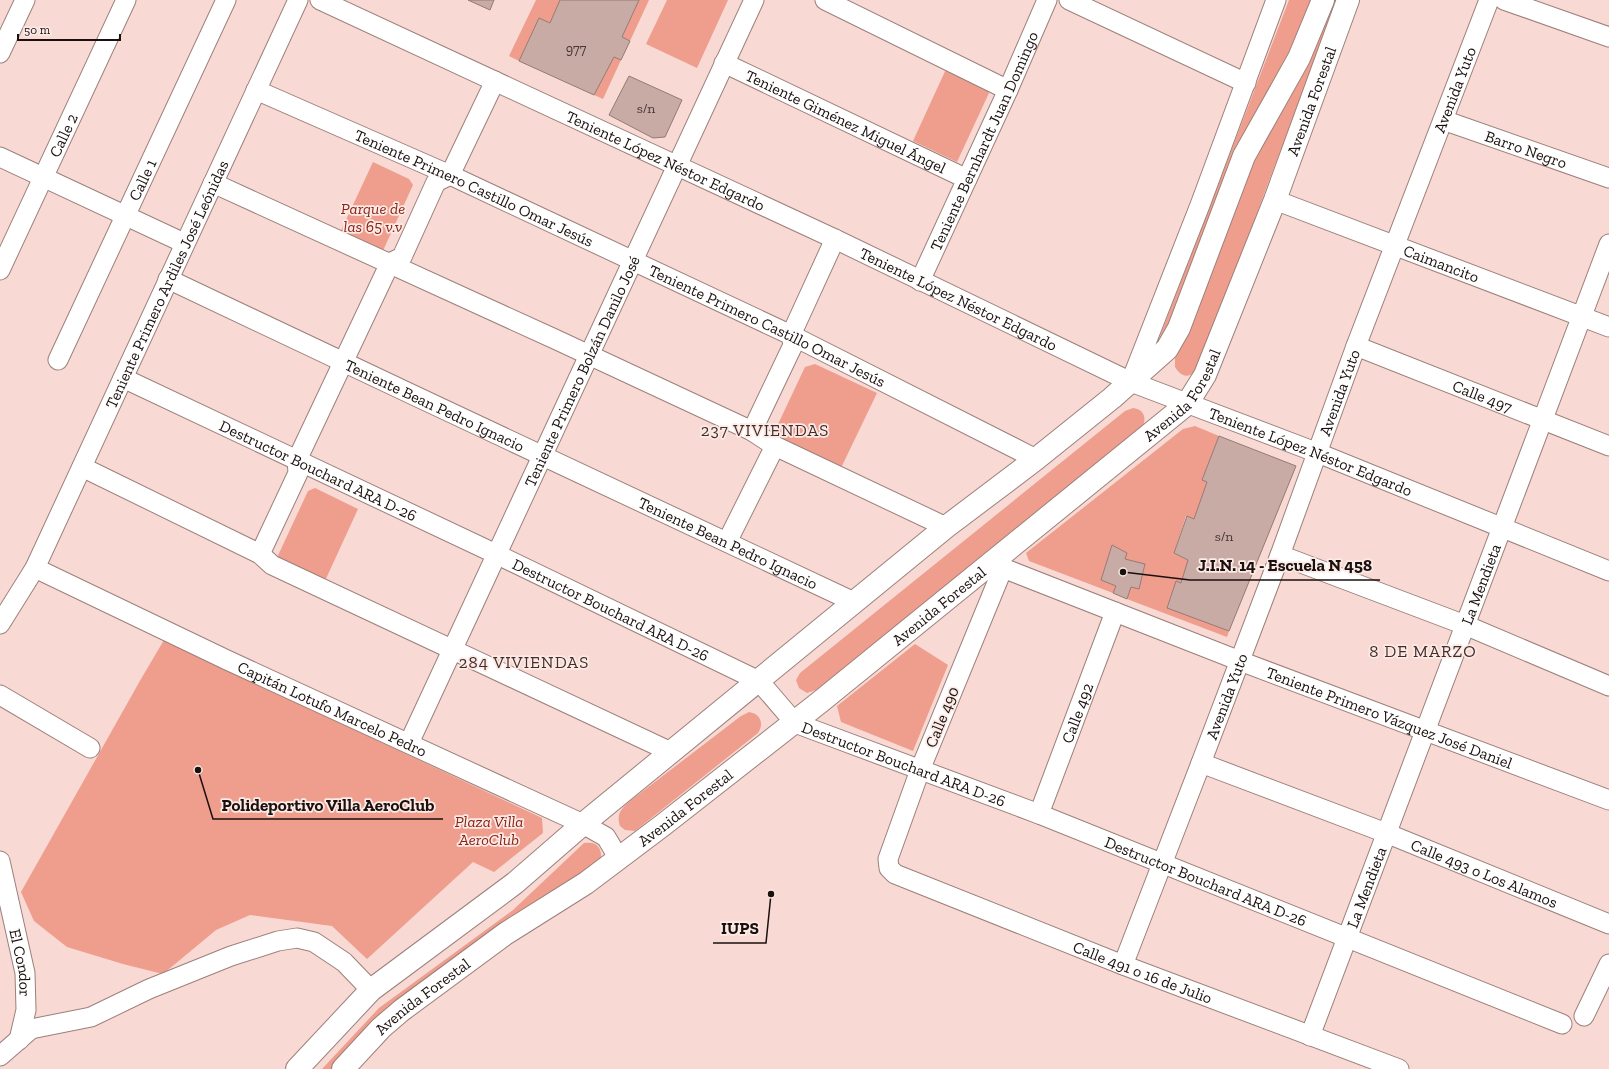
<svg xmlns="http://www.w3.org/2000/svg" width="1609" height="1069" font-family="'Zilla Slab',serif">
<rect width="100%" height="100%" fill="#f8d9d3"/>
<!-- green -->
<path fill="#ef9d8d" d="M536,0h24l-10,23 -11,-5 -20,43 -10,-5z
M639,0h10l-19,41 -8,-4z
M667,0h61l-31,68 -51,-24z
M1289,0h27l-141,322 -21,30z
M1333,0h5l-71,186 -66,180c-9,10 -17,15 -26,1v-9l81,-204 36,-60z
M614,57l7,3 -18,39 -9,-4z
M947,67l39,18 3,8 -32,69 -44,-21z
M373,162l36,17 4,6 -32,70 -42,-20z
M815,364l62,29 -37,77 -69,-31 34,-72z
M1133,408c11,1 15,11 8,21l-325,261 -9,3 -8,-5 -3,-8 4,-7 325,-262z
M1195,426l24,10 -17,44 5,2 -13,37 -8,-3 -12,37 14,7 -7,23 -5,-2 -9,26 62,24 -2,6 -100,-38 4,-12 8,2 6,-24 -20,-6 2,-6 -15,-8 -11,35 15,6 -3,7 -84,-32 -3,-8 157,-124z
M315,488l43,21 -34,74 -49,-21 33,-71z
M164,640l378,178 1,15 -49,39 -21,-10 -106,97 -35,-33 -82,-11 -34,15 -53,44 -40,-10 -56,-17 -33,-26 -13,-29 120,-213z
M915,644l33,21 -35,86 -72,-29 -4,-16z
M749,712c12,2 15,12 9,21l-123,98 -10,-1 -5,-4c-4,-12 1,-17 10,-25l111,-85z
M584,843c14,-2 18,5 17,18l-217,151 -53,57h-9l57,-61 134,-98z"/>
<!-- building -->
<path fill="#c8aba5" stroke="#957a74" d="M468,0h26l-4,10z
M560,0h79l-17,37 8,4 -9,19 -7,-3 -20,38 -75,-34 20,-43 11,5z
M629,76l53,24 -17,37 -12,1 -44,-23z
M1219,436l77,30 -67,165 -62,-23 9,-27 5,2 7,-23 -14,-7 13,-37 7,3 13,-37 -5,-2z
M1112,545l15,8 -2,6 20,5 -6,25 -8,-2 -4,12 -14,-6 3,-7 -15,-6z"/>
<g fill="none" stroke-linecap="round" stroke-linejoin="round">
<defs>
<g id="minor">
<path id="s1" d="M320,0l515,239 296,143 187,71 291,118"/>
<path d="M825,0l183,90"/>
<path d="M1069,0l177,83"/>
<path d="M1504,0l105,37"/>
<path d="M0,53l25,-53"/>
<path id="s2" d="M724,63l243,116"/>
<path id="s3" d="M256,90l194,85 341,160 245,124"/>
<path id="s4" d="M1443,120l166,58"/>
<path d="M0,157l184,86"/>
<path d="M213,183c180,81 360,164 539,248l23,15 171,81"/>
<path id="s5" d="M1275,200l334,127"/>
<path id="s6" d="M0,270l126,-270"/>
<path id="s7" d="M168,279c228,109 458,215 686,323"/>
<path id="s8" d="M920,281l88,-191 39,-90"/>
<path id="s9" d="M1356,346l253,100"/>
<path id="s10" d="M58,360l168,-360"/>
<path id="s11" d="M123,378l373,176 263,127 36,42 244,91 523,210"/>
<path d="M1131,381l69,-176 76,-205"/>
<path d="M752,431l41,-86 -2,-10 44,-96"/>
<path d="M82,467l178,87 12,11 399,187"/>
<path d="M727,542l48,-96"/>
<path d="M260,554l38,-81 -1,-13 93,-197 12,-6 34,-75 14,-7 45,-94"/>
<path d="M1280,555l185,70 144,61"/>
<path id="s12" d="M997,558l6,10 237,93 369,139"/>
<path id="s13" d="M35,568l192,92 356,164 23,13 13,22"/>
<path id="s14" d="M1003,568l-83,202 -32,89 1,9 6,6 228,91 276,104"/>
<path id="s15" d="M0,624l35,-56 263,-568"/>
<path d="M0,695l90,53"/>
<path id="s16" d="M409,743l345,-743"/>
<path id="s17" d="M1201,763l185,70 223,91"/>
<path id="s18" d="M1039,814l76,-202"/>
<path id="s19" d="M0,861l25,112 1,37 -7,30"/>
<path id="s20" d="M1123,965l78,-202 79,-208 76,-209 133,-346"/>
<path d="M1584,1016l25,-52"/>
<path id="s21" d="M1310,1036l299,-792"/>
<path d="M0,1056l31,-27 60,-12 58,-28 82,-33 47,-15 19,-3 17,4 30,20 27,28"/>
</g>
<g id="major">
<path d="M297,1069l74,-79 144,-107 68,-59 363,-297 90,-68 76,-61 55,-49 12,-21 65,-172 55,-98 24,-58"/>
<path id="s22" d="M343,1069l38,-41 21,-18 103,-76 81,-51 77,-58 157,-123 367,-298 18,-29 70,-175 73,-200"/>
</g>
</defs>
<!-- minor casing -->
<use href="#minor" stroke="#9c807a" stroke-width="21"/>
<!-- major casing -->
<use href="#major" stroke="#9c807a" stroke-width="24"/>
<!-- minor -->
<use href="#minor" stroke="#fff" stroke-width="19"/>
<!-- major -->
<use href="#major" stroke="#fff" stroke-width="22"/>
</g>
<g text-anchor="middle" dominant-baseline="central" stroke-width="3.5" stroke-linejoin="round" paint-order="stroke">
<!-- number labels -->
<g font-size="14" fill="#463734">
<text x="576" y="49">977</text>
<text x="646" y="108">s/n</text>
<text x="1224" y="536">s/n</text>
</g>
<!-- street labels -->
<g font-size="16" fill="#1a100e" stroke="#fceae6">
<text stroke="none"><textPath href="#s20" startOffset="936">Avenida Yuto</textPath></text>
<text stroke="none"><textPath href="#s22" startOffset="1404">Avenida Forestal</textPath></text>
<text stroke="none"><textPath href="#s2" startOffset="135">Teniente Giménez Miguel Ángel</textPath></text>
<text stroke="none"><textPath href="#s6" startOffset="149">Calle 2</textPath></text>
<text stroke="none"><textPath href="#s8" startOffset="154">Teniente Bernhardt Juan Domingo</textPath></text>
<text stroke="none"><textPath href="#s4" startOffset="88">Barro Negro</textPath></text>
<text stroke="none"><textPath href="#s1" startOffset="381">Teniente López Néstor Edgardo</textPath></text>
<text stroke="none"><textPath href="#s10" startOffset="199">Calle 1</textPath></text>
<text stroke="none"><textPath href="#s3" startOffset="239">Teniente Primero Castillo Omar Jesús</textPath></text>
<text stroke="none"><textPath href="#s5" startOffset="178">Caimancito</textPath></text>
<text stroke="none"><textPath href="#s15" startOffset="379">Teniente Primero Ardiles José Leónidas</textPath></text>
<text stroke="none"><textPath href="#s1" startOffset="705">Teniente López Néstor Edgardo</textPath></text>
<text stroke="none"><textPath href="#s3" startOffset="563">Teniente Primero Castillo Omar Jesús</textPath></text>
<text stroke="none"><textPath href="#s16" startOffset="410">Teniente Primero Bolzán Danilo José</textPath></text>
<text stroke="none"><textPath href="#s20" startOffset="612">Avenida Yuto</textPath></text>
<text stroke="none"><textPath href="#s22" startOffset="1080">Avenida Forestal</textPath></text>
<text stroke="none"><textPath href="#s9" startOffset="136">Calle 497</textPath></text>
<text stroke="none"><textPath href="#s7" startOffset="295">Teniente Bean Pedro Ignacio</textPath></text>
<text stroke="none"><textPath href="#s1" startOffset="1089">Teniente López Néstor Edgardo</textPath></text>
<text stroke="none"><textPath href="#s11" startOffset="216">Destructor Bouchard ARA D-26</textPath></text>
<text stroke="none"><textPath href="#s7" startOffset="619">Teniente Bean Pedro Ignacio</textPath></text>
<text stroke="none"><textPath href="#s21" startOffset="483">La Mendieta</textPath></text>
<text stroke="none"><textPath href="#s22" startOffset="756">Avenida Forestal</textPath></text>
<text stroke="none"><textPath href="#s11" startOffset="540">Destructor Bouchard ARA D-26</textPath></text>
<text stroke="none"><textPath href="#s20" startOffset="288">Avenida Yuto</textPath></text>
<text stroke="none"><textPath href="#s13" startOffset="329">Capitán Lotufo Marcelo Pedro</textPath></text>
<text stroke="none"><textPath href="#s18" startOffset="108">Calle 492</textPath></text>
<text transform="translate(942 717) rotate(-68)">Calle 490</text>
<text stroke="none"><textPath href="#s12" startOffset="426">Teniente Primero Vázquez José Daniel</textPath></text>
<text stroke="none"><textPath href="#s11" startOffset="876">Destructor Bouchard ARA D-26</textPath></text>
<text stroke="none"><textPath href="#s22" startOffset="432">Avenida Forestal</textPath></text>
<text stroke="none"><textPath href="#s17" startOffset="304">Calle 493 o Los Alamos</textPath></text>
<text stroke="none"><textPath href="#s11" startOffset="1200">Destructor Bouchard ARA D-26</textPath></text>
<text stroke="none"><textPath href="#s21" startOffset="159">La Mendieta</textPath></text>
<text stroke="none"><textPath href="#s19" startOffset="104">El Condor</textPath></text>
<text stroke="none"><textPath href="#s14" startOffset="597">Calle 491 o 16 de Julio</textPath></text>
<text stroke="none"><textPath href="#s22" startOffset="108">Avenida Forestal</textPath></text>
</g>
<!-- park labels -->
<g font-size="16" font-style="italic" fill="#8a2314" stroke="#fceae6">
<text x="373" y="208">Parque de<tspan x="373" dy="18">las 65 v.v</tspan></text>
<text x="489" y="821">Plaza Villa<tspan x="489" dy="18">AeroClub</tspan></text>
</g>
<!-- neighbourhood labels -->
<g font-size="17" letter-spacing="1" fill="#442d29" stroke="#fceae6">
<text x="765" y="430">237 VIVIENDAS</text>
<text x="1423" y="651">8 DE MARZO</text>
<text x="524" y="662">284 VIVIENDAS</text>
</g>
</g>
<!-- callouts -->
<path fill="none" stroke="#1a100e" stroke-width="1.5" d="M1123 572L1190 580H1380M198 770L213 819H443M771 894L766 943H713"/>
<g fill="#1a100e" stroke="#fceae6" stroke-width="1.5">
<circle cx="1123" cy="572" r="4"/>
<circle cx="198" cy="770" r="4"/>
<circle cx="771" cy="894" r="4"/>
</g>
<g font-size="17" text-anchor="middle" font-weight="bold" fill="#1a100e" stroke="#fceae6" stroke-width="3.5" stroke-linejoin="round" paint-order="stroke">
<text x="1285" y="571">J.I.N. 14 - Escuela N 458</text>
<text x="328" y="811">Polideportivo Villa AeroClub</text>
<text x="740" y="934">IUPS</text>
</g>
<!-- scale -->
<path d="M18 34v6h102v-6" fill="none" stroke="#1a100e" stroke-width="2"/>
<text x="24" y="34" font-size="12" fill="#1a100e" stroke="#fceae6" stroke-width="3" paint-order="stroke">50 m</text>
</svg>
